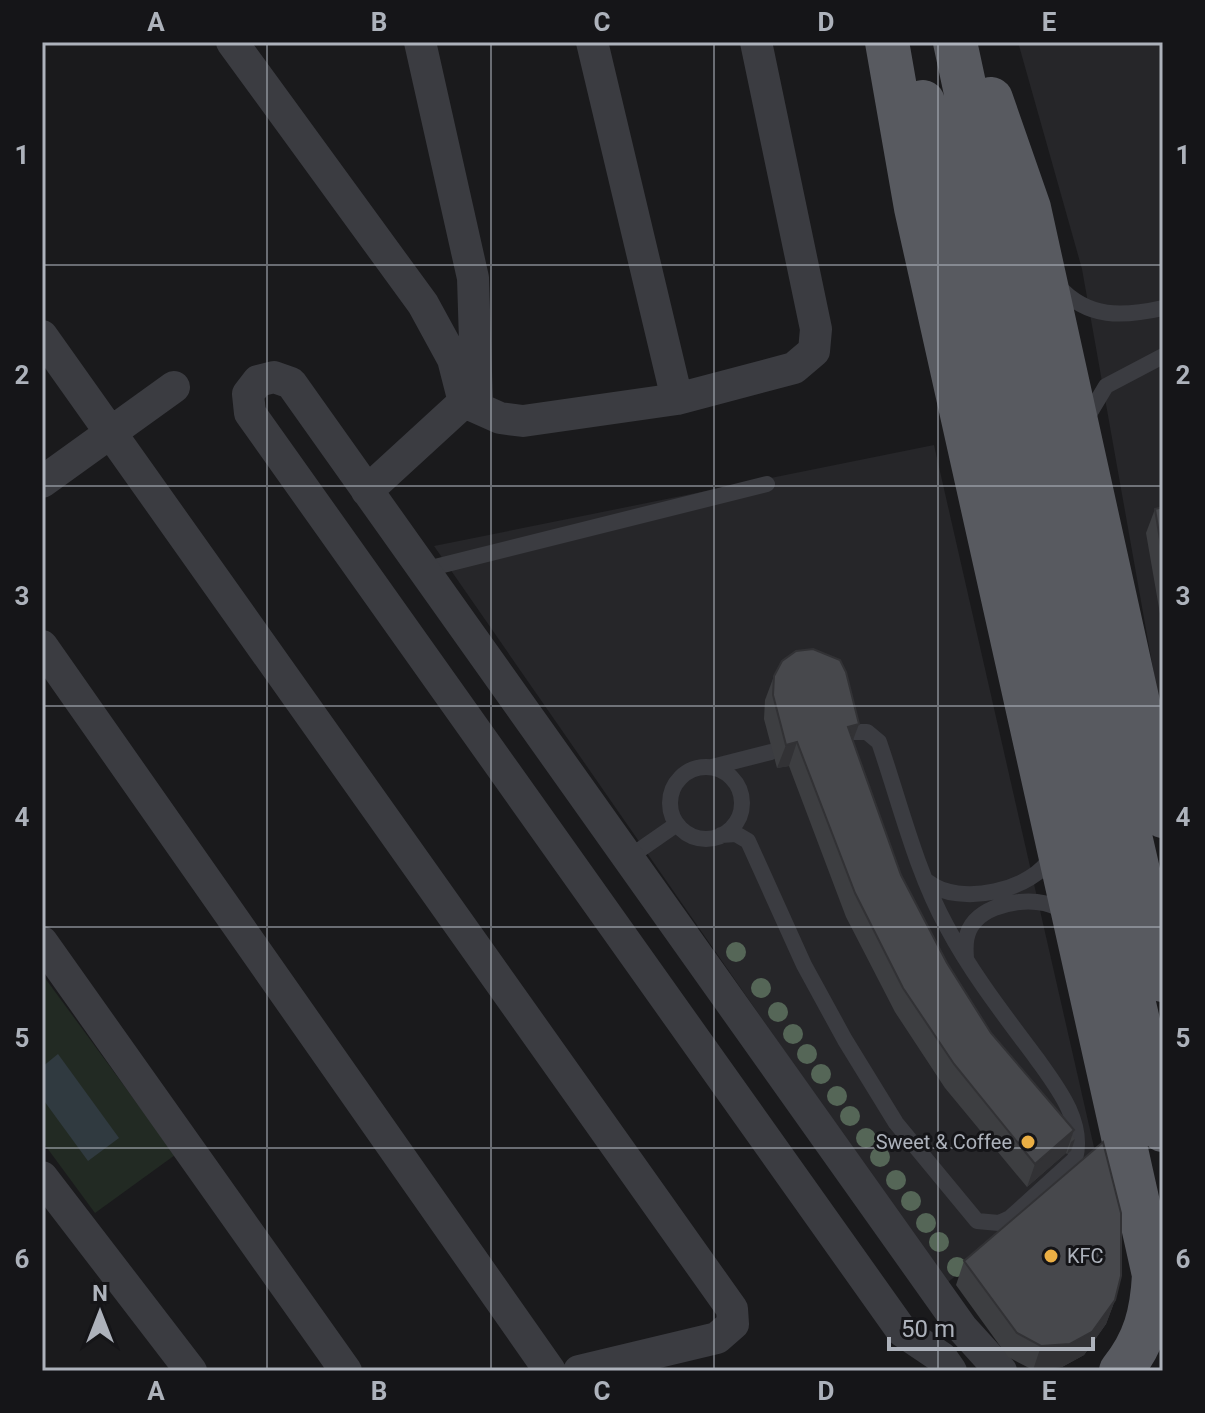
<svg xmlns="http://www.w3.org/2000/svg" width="1205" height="1413" font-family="Roboto,sans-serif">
<rect width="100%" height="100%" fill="#1a1a1c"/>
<!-- built -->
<path fill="#262629" d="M1018,42h145v683l-81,-456z
M934,445l162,711 -150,128 -512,-738z"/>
<!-- green -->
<path fill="#222a23" d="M42,974l133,181 -80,58 -53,-72z"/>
<!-- water -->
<path fill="#303a40" d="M58,1054l61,84 -31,23 -46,-63v-31z"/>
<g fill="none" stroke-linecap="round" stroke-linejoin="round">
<!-- lane -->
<path stroke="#3b3c41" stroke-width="16" d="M1058,286c30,33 65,31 105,22
M1085,421l21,-35 57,-30
M423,570l344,-86
M712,767l59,-15
M670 803a36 36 0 1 1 72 0a36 36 0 1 1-72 0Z
M721,835l15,-1 12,7 56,124 41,75 51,83 81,98 22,2 11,-5 65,-59c10,-37 -18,-72 -38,-100 -32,-43 -65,-85 -90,-132 -31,-56 -47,-124 -68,-185l-12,-10h-19
M628,858l49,-34
M928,882c30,25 107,9 124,-27
M966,958c-1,-13 -1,-26 9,-37 19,-21 69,-27 90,-8"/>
<!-- street -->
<path stroke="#3b3c41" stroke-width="32" d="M232,42l191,262 30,55 11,43
M420,42l53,236 4,126
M592,42l85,357
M42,336l690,973 1,15 -16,14 -138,33
M42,482l132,-95
M367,491l97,-89 36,16 23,3 154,-22 117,-31 20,-17 2,-22 -60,-287
M42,646l508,725
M42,942l304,429
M42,1177l149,194
M951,1371l-9,-13 -40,-27 -652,-918 -2,-19 10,-13 16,-4 17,6 671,945 39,43"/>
<!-- primary -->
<path stroke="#585a60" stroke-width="44" d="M887,42l29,166 238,1067c-2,38 -9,66 -33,96
M955,42l101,470 107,468
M991,99l38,109 134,608
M923,102l26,96 214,932"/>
</g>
<!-- trees -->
<g fill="#556657">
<circle cx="736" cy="952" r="10"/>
<circle cx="761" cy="988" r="10"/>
<circle cx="778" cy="1012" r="10"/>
<circle cx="793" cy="1034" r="10"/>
<circle cx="807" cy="1054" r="10"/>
<circle cx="821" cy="1074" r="10"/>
<circle cx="837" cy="1096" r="10"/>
<circle cx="850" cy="1116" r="10"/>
<circle cx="866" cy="1138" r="10"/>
<circle cx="880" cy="1157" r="10"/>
<circle cx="896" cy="1180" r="10"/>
<circle cx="911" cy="1201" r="10"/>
<circle cx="926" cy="1223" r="10"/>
<circle cx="939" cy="1242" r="10"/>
<circle cx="957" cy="1267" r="10"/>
</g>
<!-- wall -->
<path fill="#3d3e41" d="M1163,507v124l-17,-98 9,-24z
M774,676l79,66 48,133 46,88 44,70 84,106 -4,12 -4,3 -1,-1 -39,34 -82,-99 -50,-76 -49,-95 -57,-151 -12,2 -13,-49 1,-19z
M964,1261l151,39 -9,24 -22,31 -22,12 -29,3 -25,-13 -52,-72z"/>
<!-- shaded-wall -->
<path fill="#323235" d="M859,724l-9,24 -2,-21z
M797,742l-8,24 -12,2 9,-23z
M1074,1130l-8,23 -39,34 8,-23z
M1075,1139l-4,12 -4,3 4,-12z
M1115,1300l-9,24 -22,31 -22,12 -29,3 8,-24z"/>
<!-- building -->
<path fill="#47484c" stroke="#323235" stroke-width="2" d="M1163,507v51l-8,-49z
M813,649l27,11 6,12 13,52 -11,3 53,148 46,88 44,70 83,97 -39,34 -81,-100 -51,-76 -48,-95 -58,-151 -11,3 -13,-50 1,-19 8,-15 14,-10z
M1103,1142l18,71v63l-6,24 -23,32 -22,12 -29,2 -24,-13 -53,-72z"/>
<!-- grid -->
<path fill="none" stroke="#adb2bb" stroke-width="2" stroke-opacity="0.55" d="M267,42v1329M491,42v1329M714,42v1329M938,42v1329M42,265h1121M42,486h1121M42,706h1121M42,927h1121M42,1148h1121"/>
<!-- markers -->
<g fill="#ebaf44" stroke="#151518" stroke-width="3">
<circle cx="1028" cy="1142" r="8"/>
<circle cx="1051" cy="1256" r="8"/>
</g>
<g text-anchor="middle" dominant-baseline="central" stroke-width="6" stroke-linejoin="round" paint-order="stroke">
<!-- poi labels -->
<g font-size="20" fill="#adb2bb" stroke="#151518" text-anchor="end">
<text x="1012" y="1142">Sweet &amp; Coffee</text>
<text x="1067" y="1256" text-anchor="start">KFC</text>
</g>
</g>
<!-- border -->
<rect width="1205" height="1413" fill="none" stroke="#151518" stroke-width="88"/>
<!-- north arrow -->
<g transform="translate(100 1313)" stroke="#151518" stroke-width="6" paint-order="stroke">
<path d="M0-6L14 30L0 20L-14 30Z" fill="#adb2bb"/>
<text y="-12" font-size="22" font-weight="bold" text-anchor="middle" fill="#adb2bb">N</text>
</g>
<!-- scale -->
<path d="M889 1337v12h204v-12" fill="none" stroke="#adb2bb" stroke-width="4"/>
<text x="901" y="1337" font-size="24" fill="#adb2bb" stroke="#151518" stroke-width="6" paint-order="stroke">50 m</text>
<rect x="44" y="44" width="1117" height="1325" fill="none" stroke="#adb2bb" stroke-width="3"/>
<g font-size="26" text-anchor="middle" font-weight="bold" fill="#adb2bb">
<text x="156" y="31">A</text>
<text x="379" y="31">B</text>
<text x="602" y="31">C</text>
<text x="826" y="31">D</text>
<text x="1049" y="31">E</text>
<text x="22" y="164">1</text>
<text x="1183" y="164">1</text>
<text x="22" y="384">2</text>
<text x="1183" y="384">2</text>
<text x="22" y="605">3</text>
<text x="1183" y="605">3</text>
<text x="22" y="826">4</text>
<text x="1183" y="826">4</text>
<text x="22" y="1047">5</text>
<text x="1183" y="1047">5</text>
<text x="22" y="1268">6</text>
<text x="1183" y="1268">6</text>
<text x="156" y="1400">A</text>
<text x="379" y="1400">B</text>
<text x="602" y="1400">C</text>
<text x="826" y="1400">D</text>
<text x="1049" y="1400">E</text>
</g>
</svg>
